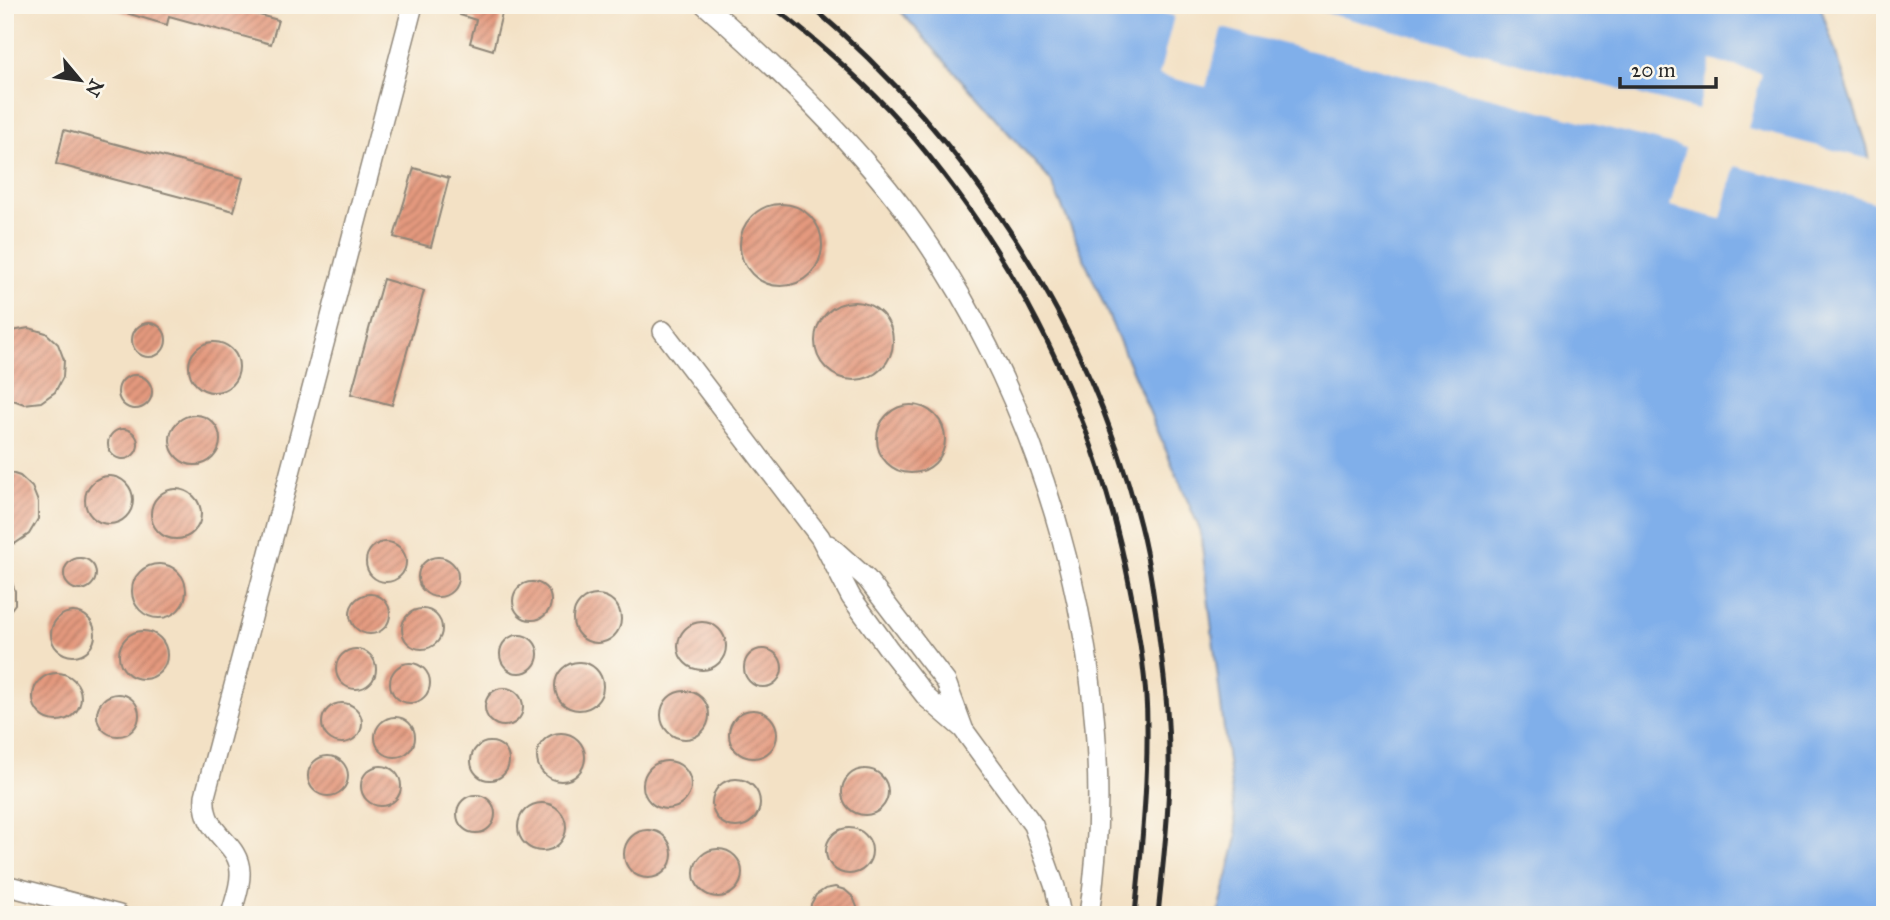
<svg xmlns="http://www.w3.org/2000/svg" width="1890" height="920" font-family="'IM FELL Great Primer',serif">
<defs>
<pattern id="building-hatch" width="6" height="6" patternUnits="userSpaceOnUse" patternTransform="scale(1.75)"><rect width="6" height="6" fill="#e4997e"/><path d="M-1 1l2-2M0 6l6-6M5 7l2-2" fill="none" stroke="#b97d67"/></pattern>
</defs>
<rect width="100%" height="100%" fill="#fbf7ec"/>
<filter id="ink" filterUnits="userSpaceOnUse"><feTurbulence type="fractalNoise" baseFrequency=".0143" numOctaves="2"/><feDisplacementMap in="SourceGraphic" scale="14" xChannelSelector="R" yChannelSelector="G"/><feConvolveMatrix kernelMatrix="1 2 1 2 8 2 1 2 1" color-interpolation-filters="sRGB"/></filter>
<filter id="wash" filterUnits="userSpaceOnUse"><feTurbulence type="fractalNoise" baseFrequency=".00686" numOctaves="4" result="noise"/><feDisplacementMap in="SourceGraphic" scale="28" xChannelSelector="R" yChannelSelector="G"/><feGaussianBlur stdDeviation="1.57" result="paint"/><feColorMatrix in="noise" values="0 0 0 0 0 0 0 0 0 0 0 0 0 0 0 0 0 1.4 0 .05"/><feComposite in="paint" operator="in"/></filter>
<g filter="url(#wash)">
<rect width="100%" height="100%" fill="#f3e1c5"/>
<!-- water -->
<path fill="#80afea" stroke="#566d8a" stroke-width="2" d="M895,5h925l47,141 18,102v629l-5,38h-662l19,-78 -37,-307 -149,-349z"/>
<!-- pier -->
<path fill="#f3e1c5" d="M1134,5h162l402,105 13,-50 51,13 -14,55 125,32 8,44 -146,-38 -14,53 -51,-13 15,-58 -463,-120 -16,59 -47,-12 15,-59z"/>
<g id="blocks">
<!-- building -->
<path fill="url(#building-hatch)" d="M99,5h122l57,15 -7,24 -102,-28 -2,9z
M463,5h41l-11,45 -23,-7 6,-23 -16,-5z
M64,130l179,48 -9,33 -178,-47z
M414,168l35,10 -18,69 -37,-10z
M740 245a41 41 0 1 1 82 0a41 41 0 1 1-82 0Z
M383,279l41,12 -32,114 -41,-11z
M815 341a39 39 0 1 1 78 0a39 39 0 1 1-78 0Z
M132 340a17 17 0 1 1 34 0a17 17 0 1 1-34 0Z
M29,328l17,5 12,11 6,16 -1,17 -8,15 -14,10 -17,2 -19,-7v-61l7,-5z
M189 367a25 25 0 1 1 50 0a25 25 0 1 1-50 0Z
M118 392a17 17 0 1 1 34 0a17 17 0 1 1-34 0Z
M877 439a34 34 0 1 1 68 0a34 34 0 1 1-68 0Z
M170 440a25 25 0 1 1 50 0a25 25 0 1 1-50 0Z
M108 444a15 15 0 1 1 30 0a15 15 0 1 1-30 0Z
M5,471l15,5 12,11 6,15v17l-9,15 -13,9 -11,2z
M85 500a24 24 0 1 1 48 0a24 24 0 1 1-48 0Z
M151 514a25 25 0 1 1 50 0a25 25 0 1 1-50 0Z
M366 562a20 20 0 1 1 40 0a20 20 0 1 1-40 0Z
M418 577a20 20 0 1 1 40 0a20 20 0 1 1-40 0Z
M64 574a16 16 0 1 1 32 0a16 16 0 1 1-32 0Z
M132 591a27 27 0 1 1 54 0a27 27 0 1 1-54 0Z
M5,574l6,6 4,11v13l-10,13z
M513 601a19 19 0 1 1 38 0a19 19 0 1 1-38 0Z
M350 614a20 20 0 1 1 40 0a20 20 0 1 1-40 0Z
M573 619a24 24 0 1 1 48 0a24 24 0 1 1-48 0Z
M402 629a20 20 0 1 1 40 0a20 20 0 1 1-40 0Z
M51 634a22 22 0 1 1 44 0a22 22 0 1 1-44 0Z
M678 646a24 24 0 1 1 48 0a24 24 0 1 1-48 0Z
M119 655a24 24 0 1 1 48 0a24 24 0 1 1-48 0Z
M500 654a19 19 0 1 1 38 0a19 19 0 1 1-38 0Z
M336 669a20 20 0 1 1 40 0a20 20 0 1 1-40 0Z
M744 668a19 19 0 1 1 38 0a19 19 0 1 1-38 0Z
M555 686a24 24 0 1 1 48 0a24 24 0 1 1-48 0Z
M390 683a20 20 0 1 1 40 0a20 20 0 1 1-40 0Z
M33 697a24 24 0 1 1 48 0a24 24 0 1 1-48 0Z
M485 707a19 19 0 1 1 38 0a19 19 0 1 1-38 0Z
M661 715a24 24 0 1 1 48 0a24 24 0 1 1-48 0Z
M97 715a21 21 0 1 1 42 0a21 21 0 1 1-42 0Z
M322 723a20 20 0 1 1 40 0a20 20 0 1 1-40 0Z
M729 734a24 24 0 1 1 48 0a24 24 0 1 1-48 0Z
M375 737a20 20 0 1 1 40 0a20 20 0 1 1-40 0Z
M537 757a24 24 0 1 1 48 0a24 24 0 1 1-48 0Z
M471 761a19 19 0 1 1 38 0a19 19 0 1 1-38 0Z
M308 776a20 20 0 1 1 40 0a20 20 0 1 1-40 0Z
M643 785a24 24 0 1 1 48 0a24 24 0 1 1-48 0Z
M361 786a20 20 0 1 1 40 0a20 20 0 1 1-40 0Z
M842 792a23 23 0 1 1 46 0a23 23 0 1 1-46 0Z
M712 803a24 24 0 1 1 48 0a24 24 0 1 1-48 0Z
M457 814a19 19 0 1 1 38 0a19 19 0 1 1-38 0Z
M518 827a24 24 0 1 1 48 0a24 24 0 1 1-48 0Z
M826 851a23 23 0 1 1 46 0a23 23 0 1 1-46 0Z
M624 854a24 24 0 1 1 48 0a24 24 0 1 1-48 0Z
M694 873a24 24 0 1 1 48 0a24 24 0 1 1-48 0Z
M835,887l10,3 8,7 4,10v8h-47l1,-11 5,-9 9,-6z"/>
</g>
</g>
<g filter="url(#ink)">
<use href="#blocks" fill-opacity="0" stroke="#8f8678" stroke-width="2"/>
<g fill="none" stroke-linecap="round" stroke-linejoin="round">
<defs>
<path id="service" d="M705,5c66,57 128,116 183,184 152,189 239,484 201,726
M663,331l157,206 31,60 37,51 39,50 36,31 70,96 22,62 6,28
M829,545l38,34 79,103 17,46
M5,885l114,30
M231,915c3,-13 10,-29 9,-43 -1,-32 -38,-36 -35,-76l208,-791"/>
</defs>
<!-- service casing -->
<use href="#service" stroke="#8f8678" stroke-width="22"/>
<!-- service -->
<use href="#service" stroke="#fff" stroke-width="19"/>
<!-- rail -->
<path stroke="#2b2b2b" stroke-width="5" d="M771,5c46,36 91,74 130,118 116,131 196,293 229,465 9,44 17,91 17,136 1,64 -6,128 -12,191
M810,5c160,136 278,316 330,520 10,39 15,80 20,120 5,37 9,74 9,111 1,53 -6,106 -11,159"/>
</g>
</g>
<!-- margin -->
<rect width="1890" height="920" fill="none" stroke="#fbf7ec" stroke-width="28"/>
<!-- north arrow -->
<g transform="translate(80 80) rotate(119)" stroke="#fbf7ec" stroke-width="5" paint-order="stroke">
<path d="M0-5L12 26L0 18L-12 26Z" fill="#2b2b2b"/>
<text y="-10" font-size="19" font-weight="bold" text-anchor="middle" fill="#2b2b2b">N</text>
</g>
<!-- scale -->
<path d="M1620 77v10h96v-10" fill="none" stroke="#2b2b2b" stroke-width="3.5"/>
<text x="1631" y="77" font-size="21" fill="#2b2b2b" stroke="#fbf7ec" stroke-width="5" paint-order="stroke">20 m</text>
</svg>
